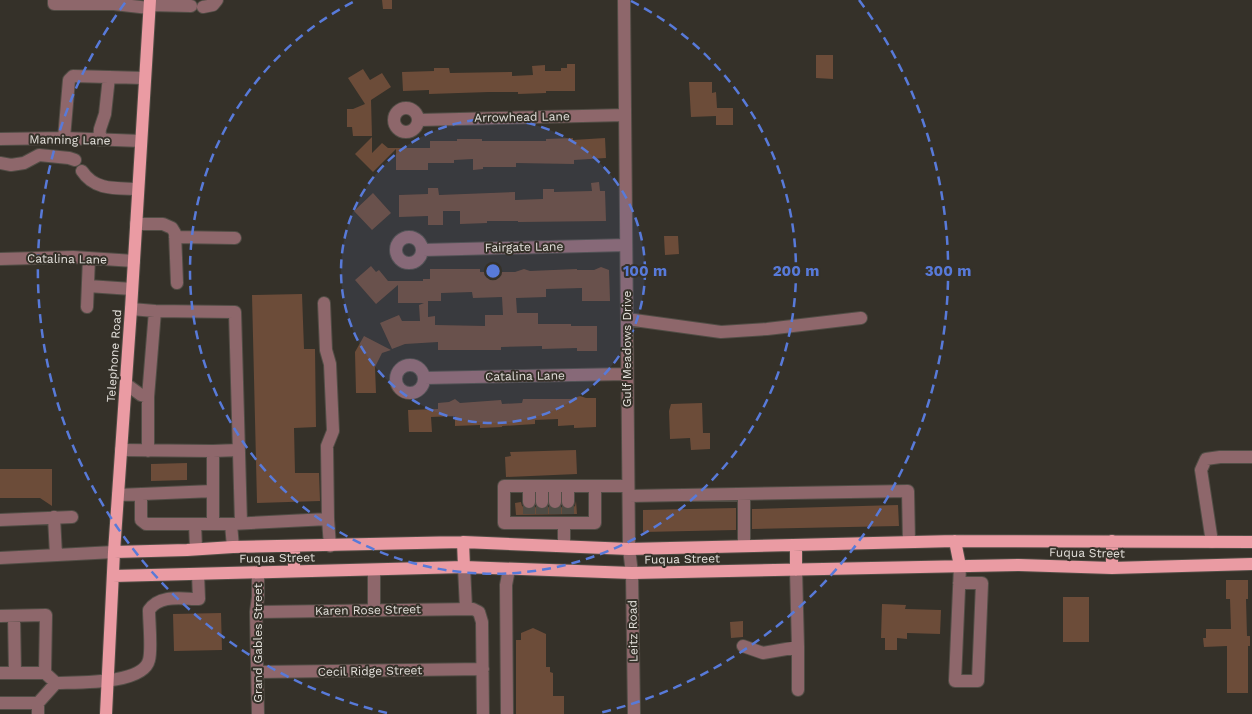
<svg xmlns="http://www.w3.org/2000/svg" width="1252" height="714" font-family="'Work Sans',sans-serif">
<rect width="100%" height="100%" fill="#353129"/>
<!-- building -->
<path fill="#6c4c39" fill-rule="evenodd" d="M382,0h10v9h-9z
M816,55h17v24l-17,-1z
M567,64h8v27h-29v2l-28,1v-2h-29l-60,2v-4l-26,1 -1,-19 32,-1v-3h15l1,5 62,-1v4l21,-1 -1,-9 13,-1v6h16v-3h6z
M363,69l7,11 12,-7 9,14 -20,13 1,36h-19l-1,-9h-5v-18h6l12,-5 -17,-26z
M689,82h23v11l4,-1 1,16h16v17h-17v-9l-25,1z
M372,137v16l10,-10 6,5h42v-7h27v-2h25v2h64v-2l27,-1v2l32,-2 1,20 -32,2v4l-58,-1v4h-33v2l-10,1v-11l-19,1v3h-26v7h-32v-21l-23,23 -18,-18z
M599,182l1,9h5l1,30 -88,1v-1h-31v2l-27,1v-13h-17v14h-15v-9l-29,1v-22l29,-1v-6h10l1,7 76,-3v8l28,-1v-10h11v3l38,-1 -1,-8z
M373,193l18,20 -19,17 -18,-19z
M664,236h14l1,18 -14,1z
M371,266l5,6 3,-2 9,11h35v-2h7v-10h50v3h35l9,-3 6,2 47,-2v1h17l7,-3 8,3 1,31h-28v-13l-36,1v8l-30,1 1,15h21v11h33v2h26v25h-20v-3l-35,1v-3l-41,1v3h-63v-8l-33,2 -13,5 -12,-26 19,-8 3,6h18l-1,-16 5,-2h-26v-18l-22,19 -21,-24zM472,292l1,6 29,-1 1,18h-18v11l-50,-1v-9l-7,1v-16h13v-8z
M302,294l2,55h11l1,78 -22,1 1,45h24l1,28 -63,2 -5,-208z
M364,336l27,14 -9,3 -7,14 1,26h-20l-1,-41z
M580,396l6,2h10v29l-22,1v-3l-16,1v-7l-23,1v4l-33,2v1l-22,1v-3l-25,1v-10l-24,1 1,15h-23l-1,-22 30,-1v-6l11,-1 6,-3 5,4 41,-3 1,4 20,-1 1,-4h48z
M702,403l1,30h7v16l-19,1 -1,-12 -20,1 -1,-28 2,-7z
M576,450l1,24 -71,3 -1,-20 6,-1 -1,-4z
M187,463v17l-36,1v-17z
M0,469h52v37l-12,-8h-40z
M576,501l1,13 -61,1 -1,-12 6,-1 1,4 7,4 7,-3 6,3 6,-3 7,3 7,-3 6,3 7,-4z
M898,505l1,21 -147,3v-20z
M736,508v22l-93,2v-22z
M1226,580h22v19h-2l1,37h3v10h-2v47h-21v-47l-23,1 -1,-9h3v-9h25l-1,-30h-4z
M1063,597h26v45h-26z
M882,604l24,1 -1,4 36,1 -1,24 -33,-1v6l-10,-1v12h-12v-12h-4z
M221,613l1,37 -48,1 -1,-37z
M743,621v16l-12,1 -1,-16z
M533,628l13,6v33h4v5l3,1v23h11v18h-48v-74h5v-7z"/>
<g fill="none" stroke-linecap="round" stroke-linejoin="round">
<!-- minor-tunnel -->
<path stroke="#4f4b44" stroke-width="12" stroke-dasharray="12 6" stroke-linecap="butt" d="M529,514v-12
M542,514v-12
M555,514v-12
M568,514v-12"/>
<defs>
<path id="minor" d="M54,0v4h60l35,4
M624,0l5,549 3,24 2,141
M149,5l42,1
M203,7l10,-2 4,-5
M394 120a12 12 0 1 1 24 0a12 12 0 1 1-24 0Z
M419,120l206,-5
M64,138l5,-58 4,-4 71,2
M0,139l64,-1 77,3
M99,140l1,-11 5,-15 4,-37
M0,163l11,2 13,-2 15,-8 30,3 6,2
M82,171c13,20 35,17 56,18
M136,224h27l9,4 3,5 2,50
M396 250a13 13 0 1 1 26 0a13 13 0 1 1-26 0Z
M175,237l60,1
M422,250l204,-5
M0,259l73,-2 61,4
M88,286l44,3
M324,303l2,47 4,14 3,67 -6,15 1,73
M87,307l2,-49
M131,309l24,2 -7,86v54
M155,311l80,1 6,211
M627,319l94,13 46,-3 94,-11
M396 379a14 14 0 1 1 28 0a14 14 0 1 1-28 0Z
M424,378l203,-4
M126,384l15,11 7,2
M213,451l26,-1
M529,486v16
M542,486v16
M555,486v16
M568,486v16
M213,491v33
M141,494v26l5,4h85l97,-5 2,27
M744,494v52
M118,495l95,-4v-40l-92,-1
M629,496l279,-5 1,51
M54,517l2,38
M0,520l72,-3
M564,523h31v-37
M195,524l1,24
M231,524l2,23
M1212,542l-11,-72 5,-11 14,-2h32
M564,546v-23h-60v-37h124
M0,558l114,-6
M464,567l2,41
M374,570v40
M959,583h23l-4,98h-23l5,-115
M256,612l217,-3 6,3 3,10 1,92
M0,616l46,-1 -1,58
M14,616l1,57
M743,646l20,7 35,-6 -2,-77
M257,672l226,-3
M0,673h45l11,10c20,-1 87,2 93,-23 3,-11 0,-38 0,-50 11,-16 33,-11 50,-11l-1,-25
M798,690v-43
M0,703h38
M38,714v-11l18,-20
M258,714l-2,-102 2,-15v-25
M507,714l-1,-129 3,-16"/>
<path id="major" d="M955,541l5,25
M1112,541v27
M463,542l1,25
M796,545v25
M294,546v25
M114,552l73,-2 46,-3 230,-5 166,7 326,-8 297,1
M113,576l351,-9 168,6 387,-8 93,3 140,-4
M106,714l8,-162 17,-243 19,-309"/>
</defs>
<!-- minor casing -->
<use href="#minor" stroke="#514d45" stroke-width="14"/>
<!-- major casing -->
<use href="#major" stroke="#514d45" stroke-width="14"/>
<!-- minor -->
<use href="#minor" stroke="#8e676b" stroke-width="12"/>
<!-- major -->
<use href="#major" stroke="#ea9ba3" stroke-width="12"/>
</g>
<!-- distance rings -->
<circle cx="493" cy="271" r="152" fill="#587ad9" fill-opacity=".12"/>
<g fill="none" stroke="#587ad9" stroke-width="2.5" stroke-dasharray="9 6">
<circle cx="493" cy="271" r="152"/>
<path d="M631 1A303 303 0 1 1 355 1"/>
<path d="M387 713A455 455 0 0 1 127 0M859 0A455 455 0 0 1 599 713"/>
</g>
<g text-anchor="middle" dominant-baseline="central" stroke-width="4" stroke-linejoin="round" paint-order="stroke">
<!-- street labels -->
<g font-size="12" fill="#e3e0db" stroke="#353129">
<text transform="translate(522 117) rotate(-1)">Arrowhead Lane</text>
<text transform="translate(70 140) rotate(1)">Manning Lane</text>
<text transform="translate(524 247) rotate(-1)">Fairgate Lane</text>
<text transform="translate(67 259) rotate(1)">Catalina Lane</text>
<text transform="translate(627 349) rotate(-90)">Gulf Meadows Drive</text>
<text transform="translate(114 356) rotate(-86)">Telephone Road</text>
<text transform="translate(525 376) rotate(-1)">Catalina Lane</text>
<text transform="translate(1087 553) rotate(1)">Fuqua Street</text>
<text transform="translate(277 558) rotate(-1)">Fuqua Street</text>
<text transform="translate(682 559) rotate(-1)">Fuqua Street</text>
<text transform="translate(368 610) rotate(-1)">Karen Rose Street</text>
<text transform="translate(633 631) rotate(-91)">Leitz Road</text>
<text transform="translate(258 643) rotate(-90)">Grand Gables Street</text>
<text transform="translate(370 671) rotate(-1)">Cecil Ridge Street</text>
</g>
</g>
<circle cx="493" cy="271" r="8" fill="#587ad9" stroke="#353129" stroke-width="2.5"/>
<g font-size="15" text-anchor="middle" font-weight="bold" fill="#587ad9" stroke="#353129" stroke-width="4" stroke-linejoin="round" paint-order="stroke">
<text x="645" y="276">100 m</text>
<text x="796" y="276">200 m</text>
<text x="948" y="276">300 m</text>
</g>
</svg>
